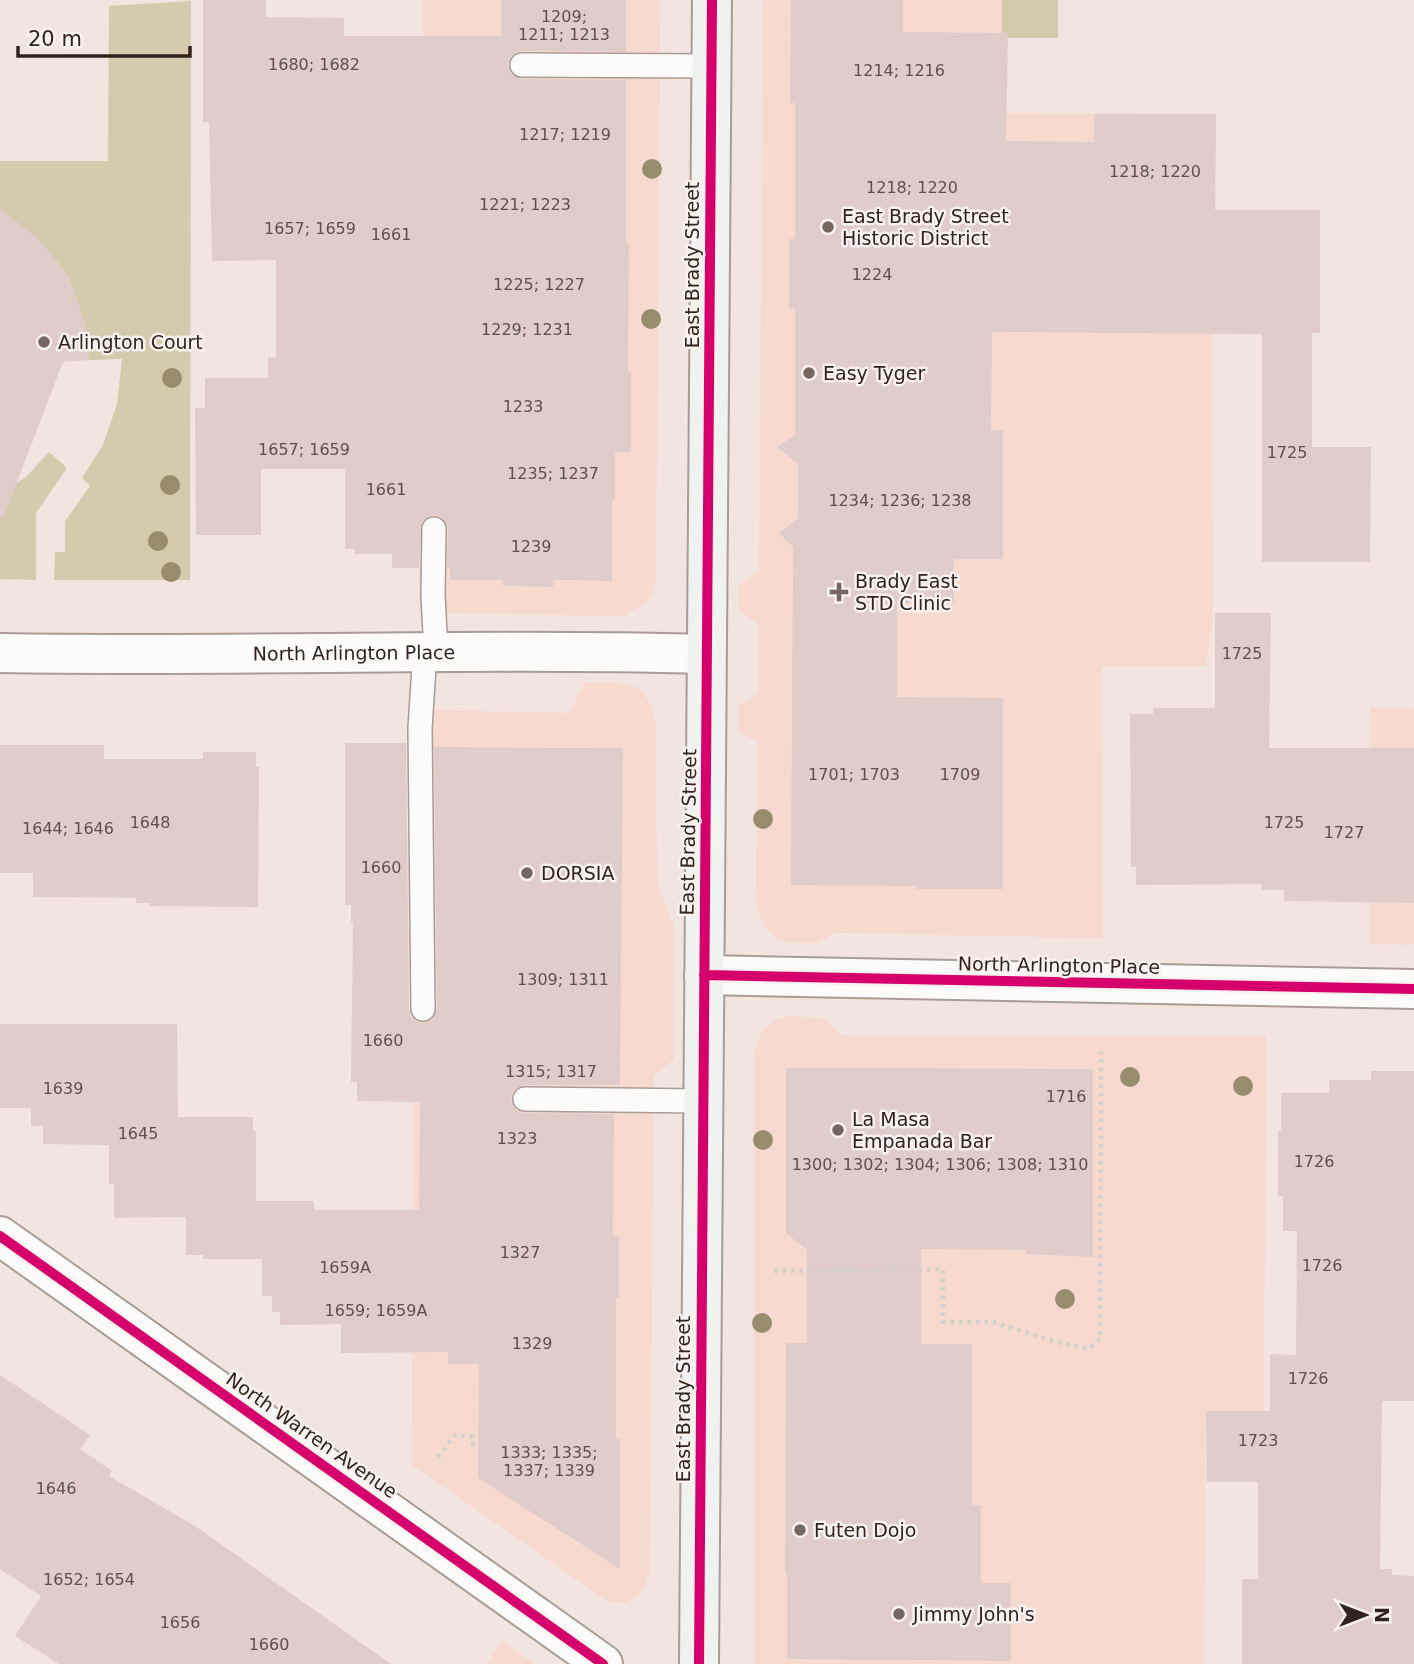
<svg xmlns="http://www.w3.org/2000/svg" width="1414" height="1664" font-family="'DejaVu Sans',sans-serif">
<rect width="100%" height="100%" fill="#f2e4de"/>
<!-- built -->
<path fill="#f7dacf" d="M423,0h237l-4,580 -3,12 -7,11 -22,13 -205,-3z
M763,0h239v32l6,1 -1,80 209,1 -1,220h-3l1,283 -7,49 -104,1 1,271 -268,-5 -17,10h-30l-12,-5 -11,-10 -6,-13 -3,-11 2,-162 -20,-11v-26l21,-12v-68l-20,-15v-25l20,-14z
M585,682h31l21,5 6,5 9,16 4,19 1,156 17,44v132l-20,17 -5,497 -5,15 -5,8 -14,7 -18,-2 -195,-136 2,-449h18l1,-306 136,3z
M1370,707l44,2v235l-2,1 -43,-1z
M787,1016l36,2 18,17 425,1 -2,375 -58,1 -2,252h-450v-610l8,-23 15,-12z
M502,1641l33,23h-48z"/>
<!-- green -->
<path fill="#d4cbaf" d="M1002,0h56v38h-50l-1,-5h-5z
M191,1l-1,579h-136l1,-28h10v-31l25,-35 -8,-8 21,-33 14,-41 5,-45 -33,1c-4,-32 -9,-66 -28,-93 -13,-18 -44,-40 -61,-55v-51h108l1,-155z
M49,452l18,16 -31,45v67l-36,-1v-85l26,-17z"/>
<!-- building -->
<path fill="#e0ccc8" d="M203,0h63v17l78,1v18h157v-36h125v52l-104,-1 -7,2 -7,11 2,8 12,7 104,1v163h3l-1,128h3v81h-16v47h-3v82l-59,-1v7l-50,-1v-6h-53v-12h-3l1,-39 -6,-12 -7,-2 -7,2 -6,5 -3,46h-27v-14h-37v-5h-10v-80h-84v66h-65l-1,-127h10v-30h63v-21h8v-97l-64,1 -3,-139h-6z
M791,0h112v32l105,1 -2,108 88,1v-28h122l-1,96h105v123h-8v114h59l-1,115h-108v-228l-270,-2 -1,98h12v129h-49v44h-57v94l106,1v191h-87v-3l-125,-1 2,-338 -14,-14 19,-15v-54l-21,-17 18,-12v-126h-6v-70h6v-136h-5z
M0,208l38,31 22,26 14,25 11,34 4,36 -26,2 -59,154h-4z
M1215,613h56l-2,135h145v155l-130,-2v-11h-22v-6l-126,1v-18h-5l-1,-153h23v-6h62z
M345,743h61l3,266 2,8 11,6 9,-2 6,-12 -3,-262 189,1 -3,337h-96l-11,6 -2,9 6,11 8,2 89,1 -1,122h6v62h-3v141h4v130l-142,-91 1,-114h-31v-12l-107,1v-29l-61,1v-13h-8v-16h-10v-37h-59v-4h-17v-38l-72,1v-34h-5v-39l-66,-1v-18h-12v-18h-31v-84h177l1,93h75v14h3v70h58v9h105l1,-108 -63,-1v-19h-6l2,-160h-2v-17h-6z
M0,745h104v14h99v-7h53v15h3l-1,140 -108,-1v-3h-14v-5l-103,-1v-24h-33z
M786,1068l307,1v188l-67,-3v-4l-105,-1v95h51v161h9v78h30v78l-224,-2v-85h-2l1,-231h21v-93l-21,-17z
M1371,1071h43v330h-32l-2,168h12v6l22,1v88h-172v-83l1,-2h15v-97h-51l-1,-71h64v-57l26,1 1,-124h-14v-35h-5v-65h3v-38h48v-13h42z
M0,1375l90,60 -10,14 32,22 -3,5 86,50 196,138h-332l-44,-28 26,-40 -41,-27z"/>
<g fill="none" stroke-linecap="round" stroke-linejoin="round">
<defs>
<path id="lane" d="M522,65l189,1
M434,529l-1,66 3,57
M423,1009l-3,-281 5,-76
M525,1099l178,2"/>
<g id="street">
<path id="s1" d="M0,653c235,4 471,-5 706,1"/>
<path d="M704,975l710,14"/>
<path d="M0,1236l603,428"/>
</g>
<path id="secondary" d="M699,1664l13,-1664"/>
</defs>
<!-- lane casing -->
<use href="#lane" stroke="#a99c97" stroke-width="26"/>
<!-- street casing -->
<use href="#street" stroke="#a99c97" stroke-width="42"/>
<!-- secondary casing -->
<use href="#secondary" stroke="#a99c97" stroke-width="42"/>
<!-- path -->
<path stroke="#d3d0ce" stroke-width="4.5" stroke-dasharray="3.5 5" stroke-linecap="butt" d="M774,1271l169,-2v53h50l63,20 32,7 12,-10 1,-287
M438,1457l17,-22 18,2v8h6"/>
<!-- lane -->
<use href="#lane" stroke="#fdfbfa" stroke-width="23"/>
<!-- street -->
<use href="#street" stroke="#fdfbfa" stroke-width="38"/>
<!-- secondary -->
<use href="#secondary" stroke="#eff2ef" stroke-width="38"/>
<defs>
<path id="cycleway" d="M704,975l710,14
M0,1236l603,428
M699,1664l13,-1664"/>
</defs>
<!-- cycleway casing -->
<use href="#cycleway" stroke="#faf2ee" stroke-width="15"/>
<!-- cycleway -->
<use href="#cycleway" stroke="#d6006c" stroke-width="10"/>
</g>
<!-- trees -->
<g fill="#978d6e">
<circle cx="652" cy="169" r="10"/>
<circle cx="651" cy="319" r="10"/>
<circle cx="172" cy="378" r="10"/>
<circle cx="170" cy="485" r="10"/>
<circle cx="158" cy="541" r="10"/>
<circle cx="171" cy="572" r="10"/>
<circle cx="763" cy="819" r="10"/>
<circle cx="1130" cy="1077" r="10"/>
<circle cx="1243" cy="1086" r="10"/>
<circle cx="763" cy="1140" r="10"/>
<circle cx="1065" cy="1299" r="10"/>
<circle cx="762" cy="1323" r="10"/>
</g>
<!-- markers -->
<g fill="#756660" stroke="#faf2ee" stroke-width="2.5">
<circle cx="828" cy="227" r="7"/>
<circle cx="44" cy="342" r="7"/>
<circle cx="809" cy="373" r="7"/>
<path d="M835.5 581.5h7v7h7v7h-7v7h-7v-7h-7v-7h7z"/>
<circle cx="527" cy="873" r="7"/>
<circle cx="838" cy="1130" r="7"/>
<circle cx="800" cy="1530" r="7"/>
<circle cx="899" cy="1614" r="7"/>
</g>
<g text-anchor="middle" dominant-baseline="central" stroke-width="5" stroke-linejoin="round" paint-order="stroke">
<!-- number labels -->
<g font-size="16" fill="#604f4a">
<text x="564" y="16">1209;<tspan x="564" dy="18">1211; 1213</tspan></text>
<text x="314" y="64">1680; 1682</text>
<text x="899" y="70">1214; 1216</text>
<text x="565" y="134">1217; 1219</text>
<text x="1155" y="171">1218; 1220</text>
<text x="912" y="187">1218; 1220</text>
<text x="525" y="204">1221; 1223</text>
<text x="310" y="228">1657; 1659</text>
<text x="391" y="234">1661</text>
<text x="872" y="274">1224</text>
<text x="539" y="284">1225; 1227</text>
<text x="527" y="329">1229; 1231</text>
<text x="523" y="406">1233</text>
<text x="304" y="449">1657; 1659</text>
<text x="1287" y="452">1725</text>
<text x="553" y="473">1235; 1237</text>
<text x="386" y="489">1661</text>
<text x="900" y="500">1234; 1236; 1238</text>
<text x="531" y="546">1239</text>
<text x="1242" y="653">1725</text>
<text x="854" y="774">1701; 1703</text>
<text x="960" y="774">1709</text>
<text x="150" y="822">1648</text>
<text x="1284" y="822">1725</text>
<text x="68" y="828">1644; 1646</text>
<text x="1344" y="832">1727</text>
<text x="381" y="867">1660</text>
<text x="563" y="979">1309; 1311</text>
<text x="383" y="1040">1660</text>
<text x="551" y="1071">1315; 1317</text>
<text x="63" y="1088">1639</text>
<text x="1066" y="1096">1716</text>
<text x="138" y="1133">1645</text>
<text x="517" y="1138">1323</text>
<text x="1314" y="1161">1726</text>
<text x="940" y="1164">1300; 1302; 1304; 1306; 1308; 1310</text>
<text x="520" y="1252">1327</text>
<text x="1322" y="1265">1726</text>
<text x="345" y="1267">1659A</text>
<text x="376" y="1310">1659; 1659A</text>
<text x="532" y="1343">1329</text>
<text x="1308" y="1378">1726</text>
<text x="1258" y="1440">1723</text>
<text x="549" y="1452">1333; 1335;<tspan x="549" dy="18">1337; 1339</tspan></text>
<text x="56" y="1488">1646</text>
<text x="89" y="1579">1652; 1654</text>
<text x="180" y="1622">1656</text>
<text x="269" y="1644">1660</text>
</g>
<!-- poi labels -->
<g font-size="19" fill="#32221c" stroke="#faf2ee" text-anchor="start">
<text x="842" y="216">East Brady Street<tspan x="842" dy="22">Historic District</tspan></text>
<text x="58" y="342">Arlington Court</text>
<text x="823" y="373">Easy Tyger</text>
<text x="855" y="581">Brady East<tspan x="855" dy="22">STD Clinic</tspan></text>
<text x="541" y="873">DORSIA</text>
<text x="852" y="1119">La Masa<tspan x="852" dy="22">Empanada Bar</tspan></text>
<text x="814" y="1530">Futen Dojo</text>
<text x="913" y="1614">Jimmy John's</text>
</g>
<!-- street labels -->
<g font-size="19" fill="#32221c" stroke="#faf2ee">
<text transform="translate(692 265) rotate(-90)">East Brady Street</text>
<text stroke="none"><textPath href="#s1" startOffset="354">North Arlington Place</textPath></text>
<text transform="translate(688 832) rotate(-89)">East Brady Street</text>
<text transform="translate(1059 965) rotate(1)">North Arlington Place</text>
<text transform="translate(683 1399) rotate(-90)">East Brady Street</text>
<text transform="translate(312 1435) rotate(35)">North Warren Avenue</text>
</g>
</g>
<!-- north arrow -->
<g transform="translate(1365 1615) rotate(90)" stroke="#faf2ee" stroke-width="5" paint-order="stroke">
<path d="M0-5L12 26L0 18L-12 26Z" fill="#32221c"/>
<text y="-10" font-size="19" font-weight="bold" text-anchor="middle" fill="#32221c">N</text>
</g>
<!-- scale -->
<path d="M18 46v10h172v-10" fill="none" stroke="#32221c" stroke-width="3.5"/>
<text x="28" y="46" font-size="21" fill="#32221c" stroke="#faf2ee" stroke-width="5" paint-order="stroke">20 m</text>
</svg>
